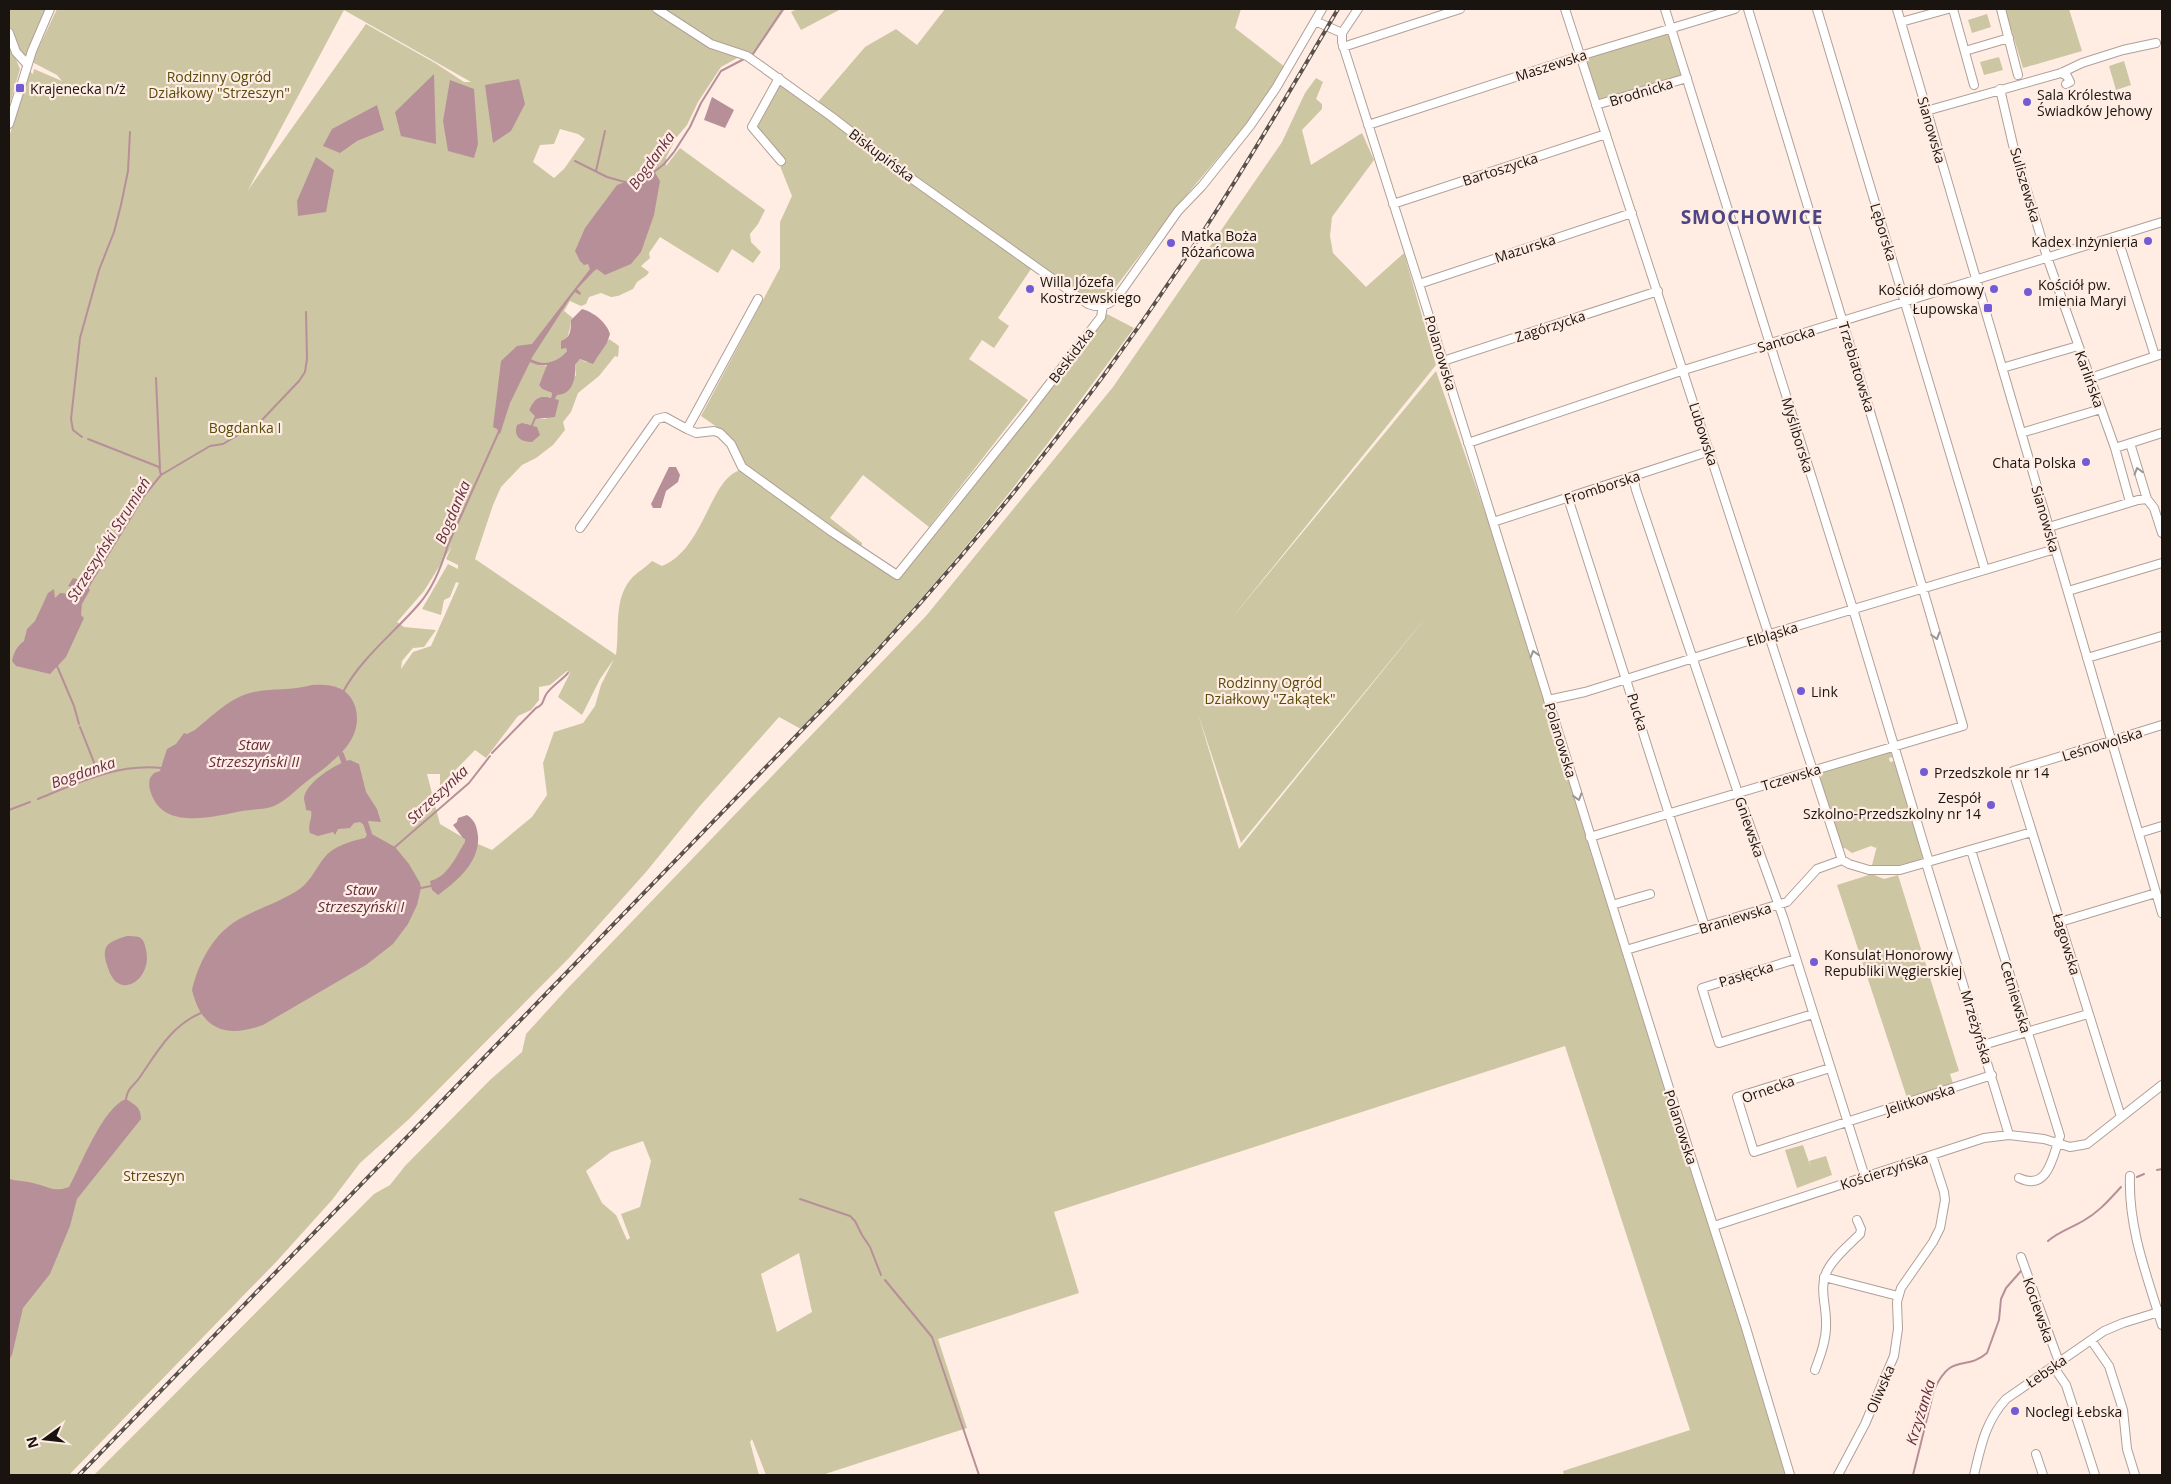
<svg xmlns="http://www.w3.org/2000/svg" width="2171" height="1484" font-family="'Open Sans',sans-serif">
<rect width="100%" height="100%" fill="#ffede4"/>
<!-- green -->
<path fill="#cdc6a2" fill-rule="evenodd" d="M9,9h38l-19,45 -4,2 -4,-2 -11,-29z
M57,9h728l-31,45 -13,2 -20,11 -23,35 -11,23 -11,13 -10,20v8l14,-18 85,62 -7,14 -8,10 1,8 10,10 -8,11 -21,-14 -14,24 -58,-36 -11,16 1,5 -9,8 8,6 -2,3 -10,7 -4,7 -15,7 -7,1 -10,-4 -12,4 -3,7 -5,2 -11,-5 -6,10 9,7 -2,2c0,12 -7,19 -4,31l-13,12h-16l9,3 -8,19 3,4 10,4 -1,5c-12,-4 -17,1 -22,12l7,6 -5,9 -10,-2 12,3 3,-7h10l11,-25 19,-19 -1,-10 5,-6 6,3 10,-2 13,-21 10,7 -1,11 -3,-1 -16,20 -21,17 -7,19 -8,10 2,8 -12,15 -17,13 -14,7 -21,22 -8,18 -18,54 141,96c4,-25 -3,-55 15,-76 5,-6 14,-11 21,-18l10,5c41,-16 48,-85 76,-95l5,-8 -13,-27 -29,-20 79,-148v-46l12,-26 -12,-30 3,-2 1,-7 -4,-1 -25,-28 22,-42 4,-2 250,185 -33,49 11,8 -15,22 -12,-8 -13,19 59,41 -99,127 -66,-52 -33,43 32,25 -2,10 36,26 211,-265 27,14c-69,93 -138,186 -215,273 -38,44 -79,85 -118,128l-22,-12 -80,90 -53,65 -77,86 -161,162 -48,43 -28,37 -55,61 -208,214h-60v-1338l20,-66 4,3 1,-5 28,12 -5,-6 -25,-13zM344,10l127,72h-7l-29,-19 -69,-39 -118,166zM560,129l18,5 7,5 -21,30 -10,9 -21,-16 7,-17 14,-1zM452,546l-6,13 12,6v4l-10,-5 -26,45 19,6 3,-15 6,-3 6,-15 3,1 -28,63 -18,6 -12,17 1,-8 11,-13 11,-1 12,-17 -32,-3 -7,-5 27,-31zM614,659l-13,26 -6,21 -12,17 -29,9 -11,31 4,32 -15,22 -40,33 -28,-12 -24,-14 -13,-50h13v12l35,-36 11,8 32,-42 13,-6 8,-10v-13l11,-2 17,-14 3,2 -12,24 24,18 18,-36z
M797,9h44l-40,21 -10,-18z
M945,9h296l-6,19 50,39 -31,48 -75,89 -71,93 -4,3 -12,2 -184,-130 -91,-69 48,-56 31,-18 21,16z
M2005,9h64l13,42 -59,17z
M1987,14l4,13 -19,6 -4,-13z
M1668,31l14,44 -1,2 -83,24 -15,-43z
M9,42l11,27 -11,38z
M1999,57l4,13 -19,5 -4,-13z
M2124,61l7,24 -15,5 -7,-24z
M1316,78l7,4 -7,17 6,5v5l-20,21 9,35 51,-32 12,27 -42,57 -2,19 3,17 33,34 38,-34 32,112 -205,254 205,-248 57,164 295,940h-224l-1,-4 127,-41 -125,-384 -511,166 25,81 -141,46 29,89 -145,47h-56l-14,-36 -2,3 9,33h-665l280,-281 16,-9 15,-19 85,-86 32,-28 4,-18 41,-45 359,-373 187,-229 169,-245 23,-49zM1431,611l-192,238 -41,-135 43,129zM643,1141l8,20 -11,46 -19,7 9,24 -3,2 -11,-25 -14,-12 -16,-32 25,-19zM799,1253l13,59 -35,20 -16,-58z
M1887,751l5,3 1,3 -4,1 1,4 4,-1 29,96 -3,3 -28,7 -20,-2 5,-19 -1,2 -5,-2 -19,7 -7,-5 -4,1 -22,-70 7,-10z
M1872,874l12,5 14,-4 61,196 -9,3 3,9 -46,15 -70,-213z
M1803,1145l8,23 -2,-7 17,-5 6,19 -35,13 -12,-38z"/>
<!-- water -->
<path fill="#b78f99" d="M434,74l2,70 -35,-8 -6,-24z
M519,79l6,25 -14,27 -18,12 -8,-58z
M450,80l24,9 4,55 -4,14 -26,-7 -5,-30z
M712,97l22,13 -9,18 -21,-8z
M377,105l7,25 -27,11 -17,12 -17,-7 9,-17z
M316,157l18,13 -8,42 -28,4 -1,-15z
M654,171l6,10 -6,34 -13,37 -10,12 -26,11 -8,-6 -3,2 -17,18 4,4 -1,2 -5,-3 -6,8 -38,59c14,8 26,3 36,-8l-1,-3 -5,1v-8c10,-3 10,-12 10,-21l11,-11c12,3 25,14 28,25l-3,9 -14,21 -13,-5 -5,6c1,13 -2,29 -18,30l-2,4 4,1 -4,17 -19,2 -3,7 4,1 3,8 -8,7c-11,0 -19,-5 -15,-17l5,-2 9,2 4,-9 -6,-6c5,-11 10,-16 22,-12l1,-5 -10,-4 -3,-4 8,-20h-9l-8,-3 -20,41 -10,31 -3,-5 -4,-2 8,-66 16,-15 15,-2 58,-75 -2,-5 -4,1 -4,-4 -5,-10 10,-23 32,-43z
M669,467h7l4,8 -2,7 -12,9 -5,17h-8l-2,-4z
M73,578l11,3 6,9 -8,14 -1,11 3,3 -18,39 -16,17 -34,-8 -4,-5c2,-9 5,-15 12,-20l3,-12 8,-8 13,-28 6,-4 1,9 5,-5 12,1 2,6 8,-7v-2l-14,-5z
M312,685c18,-1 36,1 43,21 11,36 -26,58 -49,76 -10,8 -20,18 -30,23 -9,5 -24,4 -34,6 -26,5 -72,18 -88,-11 -4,-8 -6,-14 -4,-22l4,-5 6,-2 7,-22 9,-5 8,-11 3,1 8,-4c17,-14 37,-34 59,-38 19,-4 37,-1 58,-7z
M350,760l9,4 7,28 11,17 4,13 -12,-1 -5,4 -4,-3 -6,1 -4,5 -12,1 -3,6 -2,-3 -15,4 -8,-3c-3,-8 3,-15 1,-22l-5,-1c0,-4 -2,-9 -2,-12 2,-16 33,-35 46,-38z
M467,815c8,5 10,12 11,21 2,26 -21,45 -40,59l-6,-5 -2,-9c18,-4 26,-25 35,-39v-3l-2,-1 -10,-13 4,-3 1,-4z
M368,833h2l25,14 14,17 11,19 1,5 -4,17 -9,19 -15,20 -27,21 -103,60c-36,13 -61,6 -71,-35 6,-25 19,-52 41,-67 21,-14 47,-20 68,-35 10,-8 15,-20 23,-30 9,-12 27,-17 41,-20z
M127,936c3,0 9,0 12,1 5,2 6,8 7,13 7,30 -28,52 -38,18 -8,-22 -1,-26 19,-32z
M126,1099c9,6 15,8 15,20l-64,80 -7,27 -20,48 -27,34 -11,47 -3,5v-181c8,2 16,2 24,4 15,3 21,10 36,4 12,-22 34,-80 57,-88z"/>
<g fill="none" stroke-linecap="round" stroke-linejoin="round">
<!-- stream -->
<path stroke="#b78f99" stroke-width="2" d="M753,54l30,-45
M575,161l32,16 18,5
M596,171l9,-40
M654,172l10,-8 10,-12 16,-25 11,-24 20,-32 25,-13
M156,378l4,91
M82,437l-9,-7 -2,-11 9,-81 19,-68 15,-38 7,-27 7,-34 2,-39
M88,439l71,28 2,8
M88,587l56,-91 17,-21 49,-29 13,-2 38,-23 38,-40 6,-9 2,-13 -1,-47
M57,666l17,40 5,18
M343,692c18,-34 51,-59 76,-88 14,-16 23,-39 29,-59l52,-116
M80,727l19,48
M492,753l44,-45c9,-4 6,-8 11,-15 6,-8 15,-13 21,-20
M38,799c39,-16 80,-36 124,-31
M9,810l21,-8
M395,847l74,-64 21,-27
M421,888l10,-2
M126,1099c2,-12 8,-13 14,-22 17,-25 32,-52 61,-64
M2157,1170l5,-1
M2137,1177l7,-3
M800,1199l50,17 5,5 7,14 8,12 11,28
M2048,1241c10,-9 23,-13 35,-20 16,-9 26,-21 38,-34
M885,1280l47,57 47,138
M1913,1475l21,-85c18,-39 31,-18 53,-37l12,-33 2,-21 5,-11 15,-17"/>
<!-- canal -->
<path stroke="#b78f99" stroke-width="5.5" d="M341,754l3,8
M366,824l3,9"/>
<defs>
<path id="minor" d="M657,9l54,35 36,12 85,61 76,59 180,128c12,5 21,2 30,-8l60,-85 24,-25 48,-60 26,-38 46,-79
M1565,9l277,851
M1665,9l188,600 76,253
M1817,9l168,561
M1897,9l265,904
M1953,9l21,76
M2001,9l17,66
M1315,21l27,12
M1901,22l47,-13
M9,33l7,19 11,12
M1342,33v9l77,242 250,804 77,240 44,147
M1342,33l16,-24
M1343,47l117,-38
M1965,51l44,-13
M2061,73l6,3 3,6 -4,2
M779,78l-27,49 29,34
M2000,89l13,56 34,112 68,191 15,54
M1596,105l91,-27
M1926,111l135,-38 21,-10 41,-13 33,-7
M9,124l23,-73 18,-42
M1368,125l212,-69 155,-47
M1393,204l213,-70
M2117,236l38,120
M1419,284l213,-71
M758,299l-71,130 9,4 18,-2 6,2 11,11 11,23 90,65 65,43 130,-162 74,-96 2,-11
M1443,361l215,-70
M2002,368l76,-22
M2090,378l72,-24
M2021,433l80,-24
M1468,443l216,-73 478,-148
M2130,443l17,56 7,9 8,25
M2115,448l47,-15
M1633,477l3,13 102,303 45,124 82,260
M1568,498l137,429
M1493,522l217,-71
M2049,527l89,-27 9,-1
M580,528l77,-109 8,-2 22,12
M2068,591l94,-28
M2087,658l75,-22
M1548,700l37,-8 185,-58 285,-85
M2139,833l23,-7
M1590,837l373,-111 -65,-222 -150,-495
M1971,850l89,286c-7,20 -12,56 -41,42
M1926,863l83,272
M1612,905l38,-11
M2060,922l96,-29
M1626,950l161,-48 30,-33 25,-9 7,4 20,6h31l132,-38
M1796,959l-94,29 17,55 94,-29
M1983,1045l105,-31
M1830,1068l-93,29 17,55 238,-77
M2121,1117l-108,-346 149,-46
M2130,1176c-2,52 17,100 32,149
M1714,1226l270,-88 25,-3 35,4 26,8 17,-3 75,-59
M2021,1257l38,105
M1824,1277l74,19
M2091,1340l18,26 14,44 4,39 8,26
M2053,1366l13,19 29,90
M1815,1370c6,-16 12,-32 11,-49 0,-17 -7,-33 1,-50 7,-14 22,-26 33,-37l1,-5 -4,-9
M2036,1454l7,21
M1838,1475l27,-51 29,-68 4,-27 -1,-27 4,-14 32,-46 7,-14 5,-28 -1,-8 -12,-37
M1974,1475c7,-29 11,-53 32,-76l98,-68 19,-8 39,-12"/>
</defs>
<!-- minor casing -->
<use href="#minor" stroke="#b0a097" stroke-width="10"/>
<!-- minor -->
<use href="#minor" stroke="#fff" stroke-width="8"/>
<defs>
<path id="rail" d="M79,1475l754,-777c129,-135 246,-280 350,-436 55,-82 105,-168 155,-253"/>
</defs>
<!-- rail casing -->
<use href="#rail" stroke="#59514b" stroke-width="4"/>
<!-- rail -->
<use href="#rail" stroke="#ffede4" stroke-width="2" stroke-dasharray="5.5" stroke-linecap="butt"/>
</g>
<!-- one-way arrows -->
<defs><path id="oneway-chevron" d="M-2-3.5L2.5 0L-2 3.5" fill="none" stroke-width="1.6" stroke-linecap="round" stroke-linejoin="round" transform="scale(1.25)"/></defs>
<g stroke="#989593">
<use href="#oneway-chevron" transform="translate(2138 471) rotate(-106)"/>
<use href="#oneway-chevron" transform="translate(1936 636) rotate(74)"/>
<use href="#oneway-chevron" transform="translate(1534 654) rotate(-107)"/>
<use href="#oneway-chevron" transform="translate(1578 797) rotate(73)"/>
</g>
<!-- markers -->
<g fill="#745bd6" stroke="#ffede4" stroke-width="2">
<rect x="15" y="83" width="10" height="10" rx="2.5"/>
<circle cx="2027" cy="102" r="5"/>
<circle cx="2148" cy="241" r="5"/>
<circle cx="1171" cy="243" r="5"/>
<circle cx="1030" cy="289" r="5"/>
<circle cx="1994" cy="289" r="5"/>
<circle cx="2028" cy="292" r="5"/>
<rect x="1983" y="303" width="10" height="10" rx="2.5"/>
<circle cx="2086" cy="462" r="5"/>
<circle cx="1801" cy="691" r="5"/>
<circle cx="1924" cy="772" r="5"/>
<circle cx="1991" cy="805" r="5"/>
<circle cx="1814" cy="962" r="5"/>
<circle cx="2015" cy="1411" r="5"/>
</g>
<g text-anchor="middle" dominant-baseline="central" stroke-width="4.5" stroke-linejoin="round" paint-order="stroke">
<!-- street labels -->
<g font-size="14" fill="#191410" stroke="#ffede4">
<text transform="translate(1551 65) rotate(-18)">Maszewska</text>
<text transform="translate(1641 92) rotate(-17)">Brodnicka</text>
<text transform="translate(1932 130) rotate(74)">Sianowska</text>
<text transform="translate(882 155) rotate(37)">Biskupińska</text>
<text transform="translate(1500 169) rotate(-18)">Bartoszycka</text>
<text transform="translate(2026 185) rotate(74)">Suliszewska</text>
<text transform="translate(1884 232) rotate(73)">Lęborska</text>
<text transform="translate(1525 248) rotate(-18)">Mazurska</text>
<text transform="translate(1550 326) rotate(-18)">Zagórzycka</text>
<text transform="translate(1786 339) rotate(-17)">Santocka</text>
<text transform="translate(1441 353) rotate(73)">Polanowska</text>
<text transform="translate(1071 355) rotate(-53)">Beskidzka</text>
<text transform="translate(1857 367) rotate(73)">Trzebiatowska</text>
<text transform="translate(2090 379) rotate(70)">Karlińska</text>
<text transform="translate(1704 434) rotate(72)">Lubowska</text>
<text transform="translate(1798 435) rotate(73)">Myśliborska</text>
<text transform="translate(1602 487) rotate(-18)">Fromborska</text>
<text transform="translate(2046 519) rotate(74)">Sianowska</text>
<text transform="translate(1772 634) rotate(-17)">Elbląska</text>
<text transform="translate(1638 712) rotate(73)">Pucka</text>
<text transform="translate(1561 740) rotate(73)">Polanowska</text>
<text transform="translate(2102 744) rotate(-17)">Leśnowolska</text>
<text transform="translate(1791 777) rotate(-17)">Tczewska</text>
<text transform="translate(1750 827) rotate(71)">Gniewska</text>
<text transform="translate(1735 918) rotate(-17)">Braniewska</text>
<text transform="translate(2067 944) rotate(73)">Łagowska</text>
<text transform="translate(1746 974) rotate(-17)">Pasłęcka</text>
<text transform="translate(2016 997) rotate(73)">Cetniewska</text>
<text transform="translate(1977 1027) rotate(73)">Mrzeżyńska</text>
<text transform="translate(1768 1089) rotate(-20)">Ornecka</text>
<text transform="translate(1920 1099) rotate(-18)">Jelitkowska</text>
<text transform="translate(1681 1127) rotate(72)">Polanowska</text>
<text transform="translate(1884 1171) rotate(-18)">Kościerzyńska</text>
<text transform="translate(2039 1310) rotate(71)">Kociewska</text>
<text transform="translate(2046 1371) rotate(-35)">Łebska</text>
<text transform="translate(1880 1389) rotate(-67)">Oliwska</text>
</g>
<!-- park labels -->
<g font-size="14" fill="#584c09" stroke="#ffede4">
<text x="219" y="76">Rodzinny Ogród<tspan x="219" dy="16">Działkowy "Strzeszyn"</tspan></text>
<text x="245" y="427">Bogdanka I</text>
<text x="1270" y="682">Rodzinny Ogród<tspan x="1270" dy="16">Działkowy "Zakątek"</tspan></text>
<text x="154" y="1175">Strzeszyn</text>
</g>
<!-- poi labels -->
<g font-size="14" fill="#191410" stroke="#ffede4" text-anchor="start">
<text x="30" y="88">Krajenecka n/ż</text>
<text x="2037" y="94">Sala Królestwa<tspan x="2037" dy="16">Świadków Jehowy</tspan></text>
<text x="1181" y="235">Matka Boża<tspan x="1181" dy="16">Różańcowa</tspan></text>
<text x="2138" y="241" text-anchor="end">Kadex Inżynieria</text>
<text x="1040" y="281">Willa Józefa<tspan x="1040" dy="16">Kostrzewskiego</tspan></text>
<text x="2038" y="284">Kościół pw.<tspan x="2038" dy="16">Imienia Maryi</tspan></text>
<text x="1984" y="289" text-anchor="end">Kościół domowy</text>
<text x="1978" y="308" text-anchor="end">Łupowska</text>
<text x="2076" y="462" text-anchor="end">Chata Polska</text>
<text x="1811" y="691">Link</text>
<text x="1934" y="772">Przedszkole nr 14</text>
<text x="1981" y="797" text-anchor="end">Zespół<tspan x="1981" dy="16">Szkolno-Przedszkolny nr 14</tspan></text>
<text x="1824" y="954">Konsulat Honorowy<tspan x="1824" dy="16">Republiki Węgierskiej</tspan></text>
<text x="2025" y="1411">Noclegi Łebska</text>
</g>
<!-- water labels -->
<g font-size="15" font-style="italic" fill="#652f41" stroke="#ffede4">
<text transform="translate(651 160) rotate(-54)">Bogdanka</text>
<text transform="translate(452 512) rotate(-67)">Bogdanka</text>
<text transform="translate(108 539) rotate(-58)">Strzeszyński Strumień</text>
<text x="254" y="744">Staw<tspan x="254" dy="17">Strzeszyński II</tspan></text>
<text transform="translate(83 772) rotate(-19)">Bogdanka</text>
<text transform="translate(437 794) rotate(-43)">Strzeszynka</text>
<text x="361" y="889">Staw<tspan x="361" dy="17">Strzeszyński I</tspan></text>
<text transform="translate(1920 1412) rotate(-73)">Krzyżanka</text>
</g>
<!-- district labels -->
<g font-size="19" font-weight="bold" letter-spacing="1" fill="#4e4583" stroke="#ffede4">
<text x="1752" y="217">SMOCHOWICE</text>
</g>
</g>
<!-- border -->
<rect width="2171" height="1484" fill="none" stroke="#191410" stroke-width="20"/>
<!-- north arrow -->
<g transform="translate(45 1439) rotate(255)" stroke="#ffede4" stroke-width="4" paint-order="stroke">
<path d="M0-4L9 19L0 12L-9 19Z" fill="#191410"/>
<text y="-8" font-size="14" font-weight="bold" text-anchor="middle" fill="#191410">N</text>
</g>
</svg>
